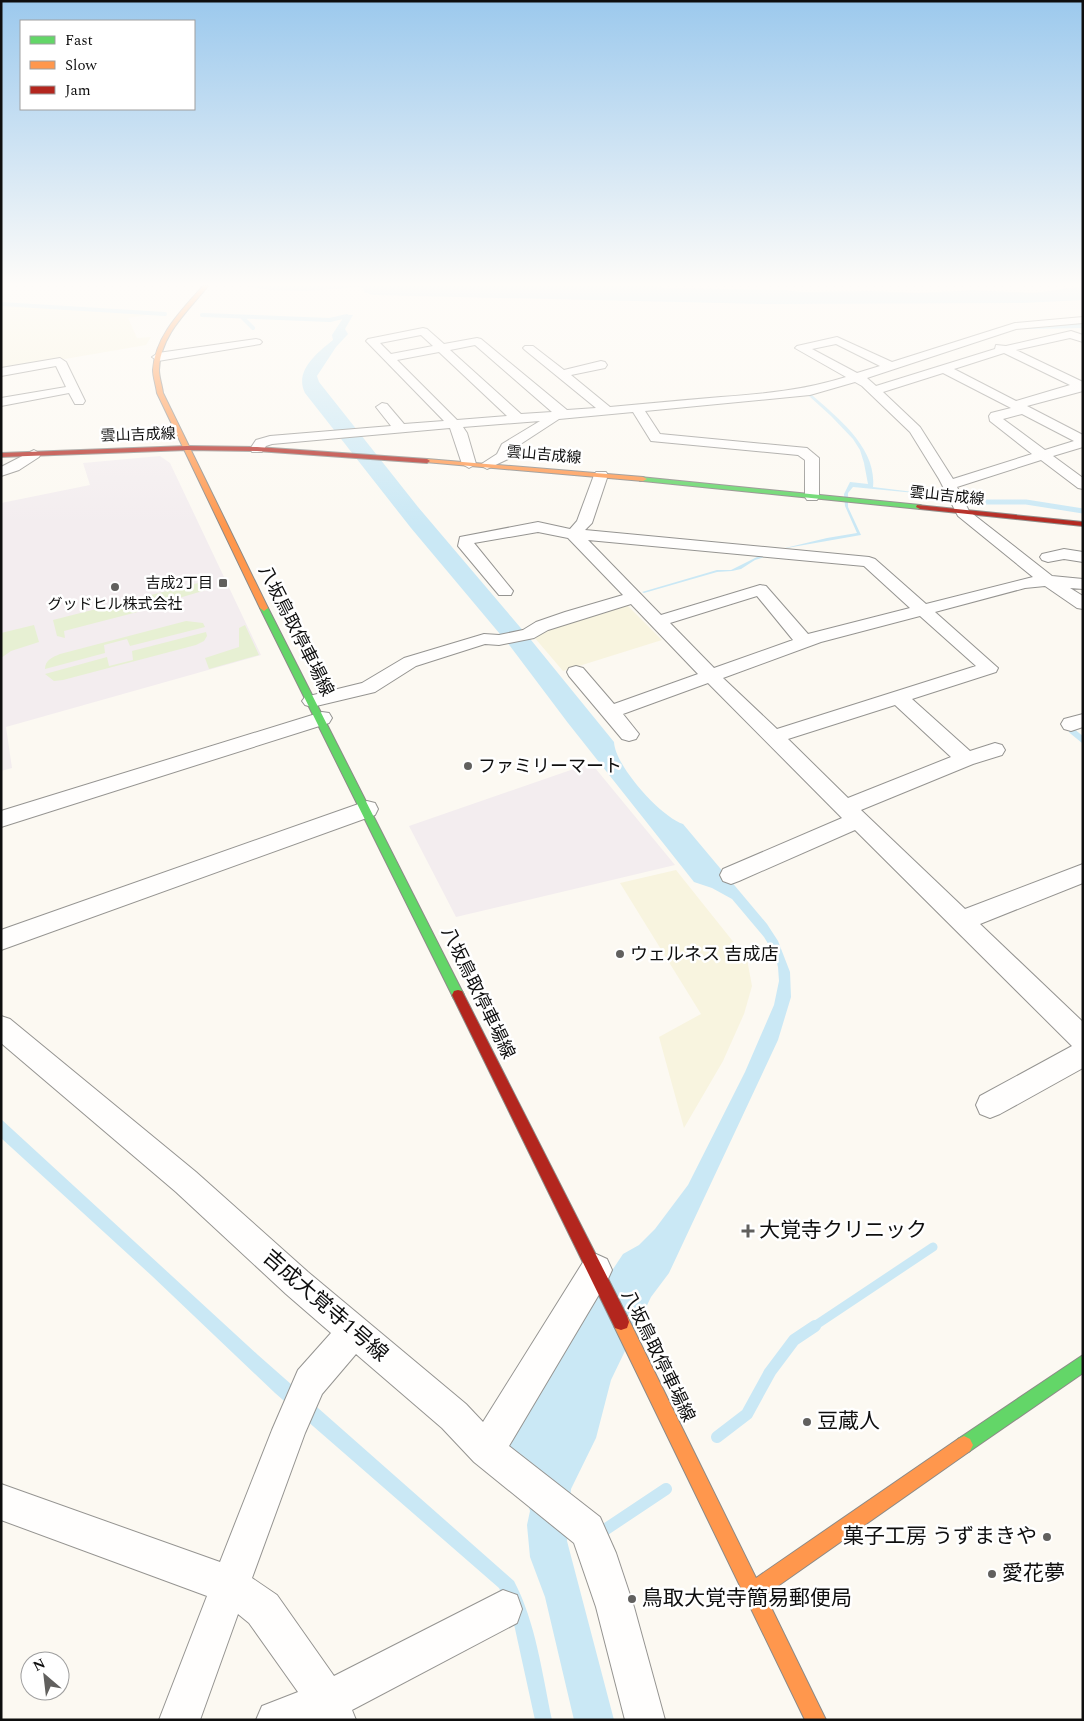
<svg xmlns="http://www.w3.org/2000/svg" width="1084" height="1721" font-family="Spectral,'Noto Sans JP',serif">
<rect width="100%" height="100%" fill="#fcf9f2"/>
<!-- industrial -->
<path fill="#f3edef" d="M160,456l10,7 91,192 -255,72 6,41 -11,3v-268l89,-18 -7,-22z
M591,763l84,102 -219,52 -47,-91z"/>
<!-- farmland -->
<path fill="#f8f4df" d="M1,306l157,7 -30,5 9,20 14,-1 -5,8 -145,25z
M624,602l38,38 -99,31 -29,-34 3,-5z
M676,870l71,89 5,27 -8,28 -21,47 -39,67 -25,-91 42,-23 -81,-131z"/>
<!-- green -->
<path fill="#e7f0d3" d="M202,582l4,8 -27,8 1,3 -116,30 1,7 -8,-2 -4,-16z
M186,621l17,2 2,4 -75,19 -3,-7 -23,6 1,8 -60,16c0,-9 8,-12 15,-15z
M34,625l5,17 -28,9 -10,7v-25z
M245,625l14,30 -50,14 -4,-11 34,-11v-19z
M206,632l1,4 -3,5 -8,4 -133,35 -9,1 -9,-7 62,-17 2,9 24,-6 -1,-9z"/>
<!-- water -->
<path fill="#cae8f5" d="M246,286h406l17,2 116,2 17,2 70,-1 46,2 55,-3 61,3 49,-7v14l-60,3 -257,1 -393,-9 -9,-3 -1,-4 -5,-1 -52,4 -36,-1z
M345,315h8l-8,14 3,5 -12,13 -19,29 2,6 99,125 113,133 83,102c1,24 47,75 69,82l84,100 11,17 12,31 1,25 -13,43 -109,233 -18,24 -40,83 -15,58 -25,51 -4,52 47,179h-40l-29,-123 -15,-40 -3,-32 3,-14 -21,-67 71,-125 43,-65 16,-9 16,-16 33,-44 57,-113 29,-67 5,-24 -1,-14 -3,-12 -11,-18 -32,-38 -20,-11 -18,-6 -126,-159 -58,-77 -99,-118 -106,-135c-11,-22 12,-40 28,-53l-1,-5z
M812,395c26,23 65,53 61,92l73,9 -93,-9 -5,6v14l13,28 -80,14 46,-11 30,-5 -12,-27 -1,-12 6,-12 18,2 -4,-21 -4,-13 -7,-11 -22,-23 -22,-20z
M761,555l7,1 -13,4 -14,9 -9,2 -15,1 -73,21 -2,-1 75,-22h14z
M1,1119l257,236 256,226c22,42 28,92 38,139h-17l-23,-105 -13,-27 -224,-195 -123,-117 -151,-138z"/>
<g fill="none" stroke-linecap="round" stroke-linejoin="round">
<!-- stream-far4 -->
<path stroke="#cae8f5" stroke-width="4" d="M1,304l164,10
M202,315l128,5 17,-4
M242,317l11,11
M1027,327l56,-1"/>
<!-- stream-far3 -->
<path stroke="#cae8f5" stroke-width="5" d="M973,499l13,3h40l57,9"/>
<!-- stream-far2 -->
<path stroke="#cae8f5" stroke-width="6" d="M1072,731l11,9"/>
<!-- stream-far1 -->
<path stroke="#cae8f5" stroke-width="9" d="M813,1327l120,-80"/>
<!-- stream -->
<path stroke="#cae8f5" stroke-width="12" d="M717,1437l30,-23 23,-42 24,-32 21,-14
M606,1529l60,-40"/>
<defs>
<path id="street" d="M1083,317v6l-67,6 -149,49 9,8 119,-37 1,-4 10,1 65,-15 12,4v7l-13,-4 -54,12 67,32v9l-56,15 56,29v12l-30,9 30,22v11l-5,-1 -37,-28 -84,27 12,24 83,65 31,3v10l-13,-1 13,8v13l-6,-1 -32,-22 -20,2 -90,24 63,56 -2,4 -84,27 58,52 25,-8 7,2 3,5 -3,5 -29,9 -112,46 104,99 118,-45v19l-103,41 103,98v46l-83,46 -10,4 -10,-4 -4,-9 4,-9 92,-50 -217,-216 -116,51 -8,3 -8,-3 -3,-6 3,-6 119,-51 -134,-135 -85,31 16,20 -3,5 -7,2 -7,-2 -53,-63 -2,-4 2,-4 7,-2 7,2 31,36 84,-30 -67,-70 -83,26 -14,8 -35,7 -14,-1 -69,22 -41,26 -63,15 -7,-2 -3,-4 3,-4 57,-14 42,-25 80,-24 15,1 24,-5 13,-8 29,-10 58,-17 -55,-57 -30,-6 -64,11 39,48 -2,4h-12l-41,-49 2,-9 78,-15 32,7 7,-8 17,-46 2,-3h10l2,3 -16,48 -7,7 284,27 6,2 51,45 107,-27 -75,-61 -19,-37 -29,-47 -48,-46 -7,-4 -45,13 -165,16 15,23 147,14 12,10v39l-2,3h-10l-2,-3v-37l-7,-5 -147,-14 -18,-29 -74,7 -46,30 -5,10 -21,10 -7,-4 17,-11 5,-10 38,-23 -77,6 4,6 9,31 -7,4 -7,-4 -12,-36 -178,16 -6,2 -4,6h-10l-2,-3 6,-9 14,-4 121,-10 -15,-19 6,-4 5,1 17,20 40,-3 -76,-78 -2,-2 2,-2 55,-11 4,1 17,15 33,-6 4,1 86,71 29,-2 -71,-58 -2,-2 2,-2h8l31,24 37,-9 4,1 2,3 -2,3 -34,7 39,32c36,-3 74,-7 111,-10 42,-3 84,-7 125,-20l-51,-29 2,-2 40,-9 55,25 123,-39zM421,335l12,11 -42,8 -11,-11zM836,344l44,22 -23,7 -45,-24zM475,345l77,67 -31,2 -71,-64zM439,352l68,64 -50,4 -60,-60zM1004,353l66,32 -54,16 -62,-32zM943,373l68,35 -20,5 -2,3 1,5 42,33 -79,25 -33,-52 -37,-35zM1022,414l52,27 -29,9 -42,-31zM588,540l276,26 46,42 -102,26 -42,-48 -6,-1 -99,30zM757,596l36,44 -79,28 -44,-45zM920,616l56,50 -199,63 -54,-51 98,-36zM895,705l56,52 -103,41 -60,-59z
M256,339l4,1 2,2 -2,2 -102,17 -6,-4 6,-4z
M60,358l6,4 19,39 -2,3h-8l-6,-11 -68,13v-8l65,-11 -10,-21 -55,10v-8z
M34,450l7,4 -2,3 -20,13 -18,6v-9z
M1064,549l19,3v10l-19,-3 -16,3 -6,-2 -2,-3 2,-3z
M322,712l7,1 3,5 -3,5 -328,104v-16z
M1083,714v13l-12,4 -7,-2 -3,-5 3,-5z
M367,801l8,2 3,6 -3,6 -374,135v-20z
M1,1016l9,3 186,153 112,100 158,132 17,18 102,-163 11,-5 11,5 5,11 -5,11 -98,165 91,71 16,36 18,54 31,113h-40l-29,-113 -22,-64 -100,-81 -32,-34 -86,-74 -34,40 -17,39 -53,145 25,17 57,81 169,-86 14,5 5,14 -5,14 -165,87 4,10h-100l6,-14 36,-14 -49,-69 -11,-9 -38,106h-41l48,-124 -206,-76v-36l219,78 52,-132 26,-60 33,-37 -45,-39 -110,-102 -175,-149z"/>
<path id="fast" d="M640,477l280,28 4,2 -4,2 -277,-28h-3z
M264,605l4,3 194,383 2,4 -2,4 -4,1 -4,-1 -194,-391z
M1083,1355v18l-113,78 -6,3 -6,-3 -3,-6 3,-6z"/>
<path id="slow" d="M203,286h5c-20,25 -48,49 -49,84 0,7 3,15 4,23l105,215 -4,3 -4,-3 -103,-215c-1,-8 -4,-16 -4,-23 2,-34 29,-60 50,-84z
M427,459l216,18 4,2 -4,2 -218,-19 -1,-1z
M621,1314l6,2 129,262 202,-139 6,-3 6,3 3,6 -3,6 -205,144 61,125h-21l-190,-392 -2,-6 2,-6z"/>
<path id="jam" d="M187,446l70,1 170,12 3,2 -3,2 -170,-12 -70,-1 -186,7v-4z
M917,505l166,17v4l-163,-17 -4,-2z
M458,990l4,1 165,325 2,6 -2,6 -6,2 -6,-2 -163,-333 2,-4z"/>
</defs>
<!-- street casing -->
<use href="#street" stroke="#959491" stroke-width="2"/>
<!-- fast casing -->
<use href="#fast" stroke="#8c8a87" stroke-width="2"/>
<!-- slow casing -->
<use href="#slow" stroke="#8c8a87" stroke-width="2"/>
<!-- jam casing -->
<use href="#jam" stroke="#8c8a87" stroke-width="2"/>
<!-- street -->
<use href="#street" fill="#fffefd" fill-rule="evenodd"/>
<!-- fast -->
<use href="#fast" fill="#63d668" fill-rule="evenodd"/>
<!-- slow -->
<use href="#slow" fill="#ff974d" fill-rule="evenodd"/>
<!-- jam -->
<use href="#jam" fill="#b3261e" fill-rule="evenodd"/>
</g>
<!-- sky -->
<linearGradient id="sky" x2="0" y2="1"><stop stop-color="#9cc9ed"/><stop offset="0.54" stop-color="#fefcf9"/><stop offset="1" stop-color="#fefcf9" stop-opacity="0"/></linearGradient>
<rect width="1084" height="527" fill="url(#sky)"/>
<!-- markers -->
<g fill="#61605e" stroke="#fff" stroke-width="2">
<rect x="218" y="578" width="10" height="10" rx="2.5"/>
<circle cx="115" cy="587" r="5"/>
<circle cx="468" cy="766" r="5"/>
<circle cx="620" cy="954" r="5"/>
<path d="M745.5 1223.5h5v5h5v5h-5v5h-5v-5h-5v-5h5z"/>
<circle cx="807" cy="1422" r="5"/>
<circle cx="1047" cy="1537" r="5"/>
<circle cx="992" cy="1574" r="5"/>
<circle cx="632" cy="1599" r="5"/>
</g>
<g text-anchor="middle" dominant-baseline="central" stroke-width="5" stroke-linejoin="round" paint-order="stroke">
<!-- far-street labels -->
<g font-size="15" fill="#0e0e0e" stroke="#fff">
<text transform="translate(138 435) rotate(-2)">雲山吉成線</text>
<text transform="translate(544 455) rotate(5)">雲山吉成線</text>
<text transform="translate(947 496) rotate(6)">雲山吉成線</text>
</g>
<!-- far-poi labels -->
<g font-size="15" fill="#0e0e0e" stroke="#fff" text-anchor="end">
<text x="213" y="583">吉成2丁目</text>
<text x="115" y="604" text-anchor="middle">グッドヒル株式会社</text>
</g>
<!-- street labels -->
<g font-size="18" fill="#0e0e0e" stroke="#fff">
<text transform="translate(296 631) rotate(63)">八坂鳥取停車場線</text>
<text transform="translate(478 993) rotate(64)">八坂鳥取停車場線</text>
<text transform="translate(658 1356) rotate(64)">八坂鳥取停車場線</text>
</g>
<!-- poi labels -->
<g font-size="18" fill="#0e0e0e" stroke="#fff" text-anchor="start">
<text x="478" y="766">ファミリーマート</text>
<text x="630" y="954">ウェルネス 吉成店</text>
</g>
<!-- near-poi labels -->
<g font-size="21" fill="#0e0e0e" stroke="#fff" text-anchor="start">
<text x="759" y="1231">大覚寺クリニック</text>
<text x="817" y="1422">豆蔵人</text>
<text x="1037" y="1537" text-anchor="end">菓子工房 うずまきや</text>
<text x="1002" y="1574">愛花夢</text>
<text x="642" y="1599">鳥取大覚寺簡易郵便局</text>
</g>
<!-- near-street labels -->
<g font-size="21" fill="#0e0e0e" stroke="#fff">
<text transform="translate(325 1306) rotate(41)">吉成大覚寺1号線</text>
</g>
</g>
<!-- border -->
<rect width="1084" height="1721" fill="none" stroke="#0e0e0e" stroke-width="5"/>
<!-- legend -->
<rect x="20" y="20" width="175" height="90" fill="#ffffff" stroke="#9f9f9f"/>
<rect x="30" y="36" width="25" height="8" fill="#63d668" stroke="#9f9f9f"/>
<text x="65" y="45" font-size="15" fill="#0e0e0e">Fast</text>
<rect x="30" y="61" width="25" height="8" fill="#ff974d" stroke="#9f9f9f"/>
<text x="65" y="70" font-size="15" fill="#0e0e0e">Slow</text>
<rect x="30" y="86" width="25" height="8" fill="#b3261e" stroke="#9f9f9f"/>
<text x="65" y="95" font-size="15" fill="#0e0e0e">Jam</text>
<!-- north arrow -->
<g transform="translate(45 1676) rotate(332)"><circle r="24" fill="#ffffff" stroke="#9f9f9f"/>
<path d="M0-4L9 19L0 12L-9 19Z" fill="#61605e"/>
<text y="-8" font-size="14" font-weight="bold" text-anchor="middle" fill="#0e0e0e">N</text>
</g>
</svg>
